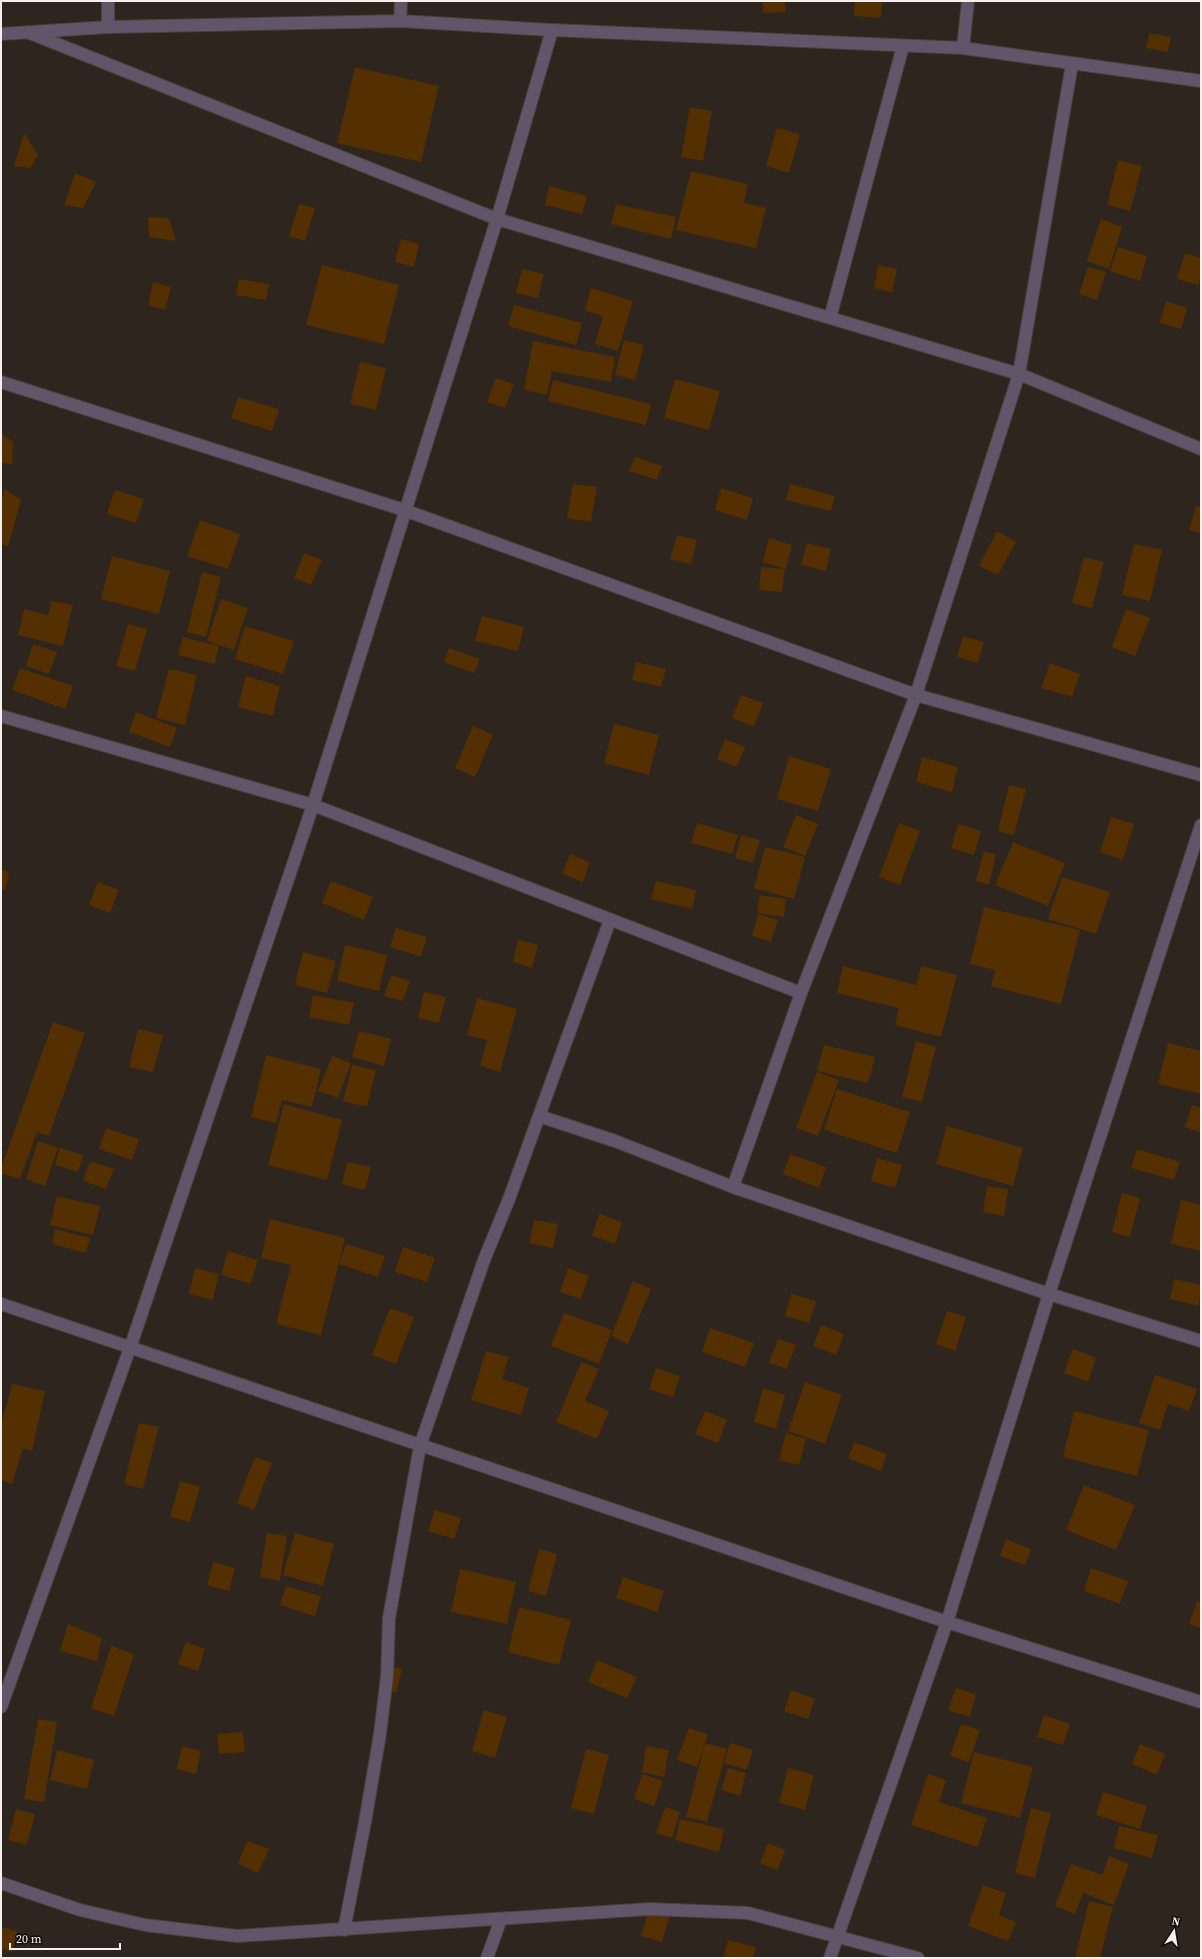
<svg xmlns="http://www.w3.org/2000/svg" width="1202" height="1959" font-family="'Source Serif 4',serif">
<rect width="100%" height="100%" fill="#2d251e"/>
<!-- building -->
<path fill="#542f01" d="M763,1h22v11l-22,1z
M855,1h27l-1,17 -27,-2z
M1149,33l22,4 -3,15 -22,-4z
M355,67l84,19 -18,76 -84,-19z
M690,107l22,4 -9,50 -22,-4z
M777,128l23,6 -11,39 -23,-7z
M24,133l14,22 -8,13 -16,-2z
M1118,160l24,6 -12,45 -23,-6z
M691,171l57,13 -4,19 22,5 -10,40 -80,-18z
M75,173l21,9 -13,26 -19,-3z
M549,186l38,10 -5,18 -37,-9z
M299,204l16,4 -10,33 -16,-5z
M616,204l60,13 -5,22 -60,-15z
M148,217l21,1 7,23 -27,-4z
M1101,219l21,8 -13,42 -22,-8z
M401,239l18,5 -5,23 -19,-5z
M1118,247l29,9 -7,25 -30,-10z
M1185,253l16,5v19l-3,8 -21,-6z
M322,265l77,20 -15,59 -78,-19z
M878,265l19,4 -5,23 -18,-4z
M1088,267l18,5 -9,28 -18,-6z
M522,269l22,5 -6,24 -22,-5z
M239,279l30,5 -3,16 -30,-5z
M153,282l18,5 -6,23 -17,-5z
M591,288l42,13 -15,50 -23,-7 8,-28 -18,-5z
M1166,301l21,7 -6,21 -21,-6z
M514,305l68,18 -6,22 -68,-19z
M624,340l20,5 -9,35 -20,-5z
M533,341l82,16 -4,25 -59,-11 -5,24 -23,-5z
M360,362l26,6 -10,42 -26,-6z
M496,378l18,6 -9,24 -18,-6z
M675,379l45,12 -11,39 -45,-12z
M553,380l98,24 -5,21 -98,-24z
M238,397l41,12 -7,22 -41,-13z
M1,434l12,8 -1,22 -11,-1z
M635,457l27,9 -5,14 -28,-9z
M573,484l24,3 -6,35 -24,-4z
M790,484l45,12 -4,15 -45,-11z
M721,488l32,10 -6,22 -32,-10z
M5,489l16,11 -13,47 -7,-3v-44z
M115,490l29,9 -8,24 -29,-9z
M1196,506l5,1v26l-12,-3z
M200,520l40,14 -12,35 -41,-13z
M997,531l19,11 -18,33 -19,-9z
M677,535l20,5 -6,24 -21,-5z
M769,538l23,7 -6,24 -23,-7z
M807,543l24,6 -5,22 -25,-6z
M1134,544l28,6 -12,51 -28,-6z
M304,553l18,7 -11,25 -17,-7z
M112,556l58,15 -11,43 -58,-15z
M1084,557l20,5 -12,46 -20,-5z
M761,567l24,2 -3,23 -23,-2z
M202,572l19,5 -15,60 -19,-5z
M221,599l27,9 -14,42 -27,-9z
M51,601l22,4 -10,41 -45,-11 6,-26 24,6z
M1126,609l24,9 -15,38 -23,-9z
M482,616l42,11 -6,24 -43,-10z
M128,624l19,5 -12,42 -19,-5z
M245,626l49,15 -11,33 -48,-15z
M963,636l21,6 -6,21 -21,-6z
M183,637l36,9 -4,18 -37,-9z
M33,644l24,8 -8,22 -23,-8z
M449,648l31,11 -6,14 -30,-11z
M636,662l30,7 -5,18 -29,-7z
M1050,663l30,11 -8,23 -31,-9z
M20,668l53,18 -8,23 -53,-19z
M169,669l28,6 -12,50 -29,-7z
M246,676l34,10 -7,30 -35,-9z
M741,695l22,8 -9,24 -22,-9z
M136,712l41,16 -7,19 -41,-15z
M614,724l45,11 -10,40 -45,-12z
M473,726l20,9 -18,42 -20,-9z
M725,739l20,8 -8,20 -20,-8z
M789,756l42,13 -13,42 -41,-12z
M922,757l36,10 -6,25 -36,-10z
M1009,785l17,4 -12,46 -16,-4z
M796,815l22,9 -13,32 -22,-9z
M1111,817l23,7 -11,36 -23,-8z
M697,823l41,12 -6,19 -41,-11z
M899,823l21,8 -20,54 -21,-8z
M958,824l23,7 -7,24 -23,-7z
M741,835l19,5 -7,23 -18,-5z
M1013,842l52,21 -17,43 -53,-21z
M765,847l40,10 -11,42 -40,-11z
M984,851l12,4 -7,30 -13,-4z
M570,854l20,8 -7,20 -21,-8z
M1,869l8,3 -4,18 -4,-1z
M1062,877l48,15 -14,42 -48,-15z
M331,881l42,16 -9,23 -42,-17z
M656,881l40,9 -4,19 -41,-10z
M98,882l21,8 -9,23 -21,-8z
M760,895l26,4 -2,18 -27,-4z
M984,907l96,23 -19,74 -70,-18 4,-16 -25,-6z
M758,914l20,6 -7,22 -19,-6z
M396,928l31,9 -6,20 -31,-10z
M518,940l20,5 -6,23 -19,-6z
M345,945l42,10 -8,36 -42,-10z
M303,952l33,9 -9,32 -32,-8z
M843,966l73,19 5,-19 36,9 -16,62 -46,-12 4,-17 -62,-15z
M391,975l19,6 -7,20 -19,-5z
M424,992l22,5 -7,26 -21,-5z
M313,995l41,8 -5,22 -40,-8z
M477,998l40,11 -17,63 -20,-6 7,-26 -20,-5z
M53,1022l32,11 -36,103 -12,-4 -17,47 -19,-6v-5z
M138,1029l25,6 -10,37 -24,-5z
M359,1031l32,8 -7,27 -32,-9z
M916,1041l20,6 -14,55 -20,-5z
M1168,1043l33,8v43l-43,-10z
M824,1045l51,12 -7,26 -51,-12z
M266,1055l55,14 -9,38 -30,-7 -6,23 -25,-6z
M332,1056l19,7 -13,35 -20,-7z
M352,1065l24,5 -9,37 -24,-6z
M817,1072l22,8 -21,56 -22,-8z
M837,1089l73,23 -13,41 -73,-23z
M284,1104l58,16 -15,60 -59,-15z
M1192,1105l9,3v25l-16,-6z
M947,1126l76,22 -10,38 -77,-22z
M106,1128l33,11 -7,21 -33,-11z
M38,1141l20,7 -13,38 -19,-7z
M60,1148l23,7 -5,17 -23,-7z
M1137,1149l43,13 -6,18 -43,-12z
M790,1154l36,13 -7,21 -36,-14z
M877,1158l25,7 -7,23 -24,-7z
M90,1161l24,8 -8,20 -23,-8z
M347,1162l24,5 -6,23 -23,-6z
M987,1186l21,3 -4,27 -21,-4z
M1122,1193l18,5 -10,39 -18,-5z
M57,1196l43,10 -7,29 -43,-10z
M1181,1200l20,5v46l-30,-7z
M599,1214l23,8 -7,22 -23,-8z
M270,1219l75,19 -24,97 -45,-11 15,-59 -30,-7z
M534,1220l24,4 -5,24 -24,-5z
M55,1229l35,9 -4,15 -34,-9z
M346,1244l39,12 -7,21 -39,-13z
M403,1247l32,11 -8,24 -32,-10z
M228,1251l30,9 -7,24 -30,-9z
M195,1268l24,6 -6,26 -24,-6z
M568,1268l21,8 -8,23 -21,-7z
M1174,1279l27,6 -2,21 -29,-7z
M633,1281l18,8 -23,55 -17,-8z
M791,1294l25,7 -7,22 -24,-7z
M390,1308l24,9 -18,47 -24,-9z
M947,1311l19,6 -11,34 -19,-7z
M564,1313l48,17 -13,34 -48,-18z
M821,1325l23,9 -8,21 -23,-9z
M710,1328l44,15 -9,24 -43,-15z
M778,1339l18,6 -9,24 -18,-6z
M1073,1349l23,9 -8,24 -24,-9z
M486,1351l23,6 -7,22 27,9 -8,27 -50,-15z
M581,1362l18,7 -14,32 24,10 -12,28 -41,-17z
M656,1368l24,8 -7,21 -24,-8z
M1155,1375l42,14 -8,22 -21,-7 -8,26 -21,-7z
M805,1382l37,13 -17,49 -37,-13z
M12,1384l33,7 -13,60 -9,-3 -11,36 -11,-4v-54z
M763,1388l22,7 -9,34 -22,-7z
M705,1411l22,9 -9,23 -23,-9z
M1074,1411l75,19 -12,46 -74,-19z
M139,1423l20,4 -16,62 -19,-5z
M786,1433l20,6 -7,26 -20,-5z
M854,1442l33,12 -6,17 -33,-13z
M255,1457l17,6 -18,47 -17,-7z
M180,1481l20,6 -10,35 -20,-5z
M1084,1485l51,20 -19,45 -50,-20z
M435,1510l26,8 -7,21 -26,-8z
M267,1533l20,3 -7,45 -20,-4z
M295,1533l39,11 -11,42 -40,-11z
M1006,1539l25,10 -6,16 -25,-9z
M539,1549l18,5 -11,42 -18,-5z
M213,1562l22,6 -6,23 -22,-6z
M1091,1568l37,13 -8,23 -36,-13z
M460,1569l56,13 -9,42 -56,-12z
M623,1577l41,14 -7,21 -41,-14z
M286,1586l35,10 -6,20 -35,-11z
M1197,1601l4,2v25l-12,-4z
M519,1607l52,13 -12,45 -51,-13z
M68,1624l34,14 -5,23 -37,-10z
M186,1642l19,7 -7,22 -20,-7z
M111,1646l23,8 -20,62 -23,-8z
M597,1660l40,17 -10,21 -39,-16z
M386,1665l16,4 -6,24 -16,-4z
M956,1688l20,6 -6,23 -22,-7z
M791,1690l24,9 -7,20 -24,-8z
M484,1710l23,7 -12,41 -23,-7z
M1044,1715l26,9 -7,21 -26,-8z
M38,1719l19,3 -13,80 -20,-3z
M961,1724l19,6 -11,32 -19,-6z
M689,1728l19,6 -3,9 22,6 -20,73 -21,-5 18,-70 -7,20 -20,-7z
M243,1732l2,20 -26,2 -2,-20z
M730,1743l23,7 -6,20 -23,-7z
M1140,1744l25,10 -8,21 -25,-11z
M182,1746l19,5 -5,23 -19,-5z
M646,1746l23,4 -5,27 -22,-5z
M586,1749l23,6 -15,59 -23,-6z
M57,1750l37,10 -7,29 -37,-9z
M974,1752l59,15 -13,51 -59,-15z
M728,1768l18,5 -6,23 -19,-6z
M788,1768l26,7 -9,35 -26,-7z
M642,1774l21,7 -9,25 -20,-7z
M928,1774l18,6 -7,22 48,16 -9,29 -67,-22z
M1103,1792l44,14 -7,23 -44,-14z
M665,1807l15,5 -8,26 -16,-5z
M1031,1808l20,5 -16,65 -20,-5z
M16,1809l19,5 -8,31 -19,-5z
M680,1819l44,10 -5,23 -44,-12z
M1119,1826l39,9 -6,23 -38,-10z
M247,1841l22,8 -11,24 -20,-9z
M768,1843l17,7 -7,20 -18,-7z
M1109,1856l20,8 -15,41 -31,-12 -8,21 -20,-8 16,-42 31,11z
M983,1885l23,8 -7,22 17,7 -8,19 -40,-15z
M1089,1901l24,6 -13,51h-25z
M649,1909l21,6 -8,27 -21,-6z
M1,1927l16,4 -5,21 -11,-3z
M728,1940l28,7 -3,11h-30z"/>
<g fill="none" stroke-linecap="round" stroke-linejoin="round">
<defs>
<path id="minor" d="M108,1v26
M400,21l1,-20
M27,32l470,187 522,155 182,75
M1,34l107,-7 292,-6 152,9 411,18 238,33
M963,48l5,-47
M830,318l73,-272
M1,382l403,128 512,185 285,80
M1,716l312,89 488,188
M539,1116l76,25 118,46 316,107 152,47
M733,1187l68,-194 115,-298 103,-321 53,-310
M1,1304l946,318 254,80
M1,1707l129,-359 183,-543 184,-586 55,-189
M1,1883l79,27 65,15 92,11 412,-27 99,4 170,45
M344,1930l21,-108 15,-88 7,-58 2,-58 31,-172 64,-186 25,-61 101,-279
M487,1958l14,-39
M830,1958l117,-336 102,-328 152,-469"/>
</defs>
<!-- minor casing -->
<use href="#minor" stroke="#49413b" stroke-width="14"/>
<!-- minor -->
<use href="#minor" stroke="#605569" stroke-width="12"/>
</g>
<!-- border -->
<rect width="1202" height="1959" fill="none" stroke="#f6f0ec" stroke-width="4"/>
<!-- north arrow -->
<g transform="translate(1174 1931) rotate(12)" stroke="#130f0c" stroke-width="3" paint-order="stroke">
<path d="M0-3L7 15L0 10L-7 15Z" fill="#f6f0ec"/>
<text y="-6" font-size="11" font-weight="bold" text-anchor="middle" fill="#f6f0ec">N</text>
</g>
<!-- scale -->
<path d="M10 1943v6h110v-6" fill="none" stroke="#f6f0ec" stroke-width="2"/>
<text x="16" y="1943" font-size="12" fill="#f6f0ec" stroke="#130f0c" stroke-width="3" paint-order="stroke">20 m</text>
</svg>
